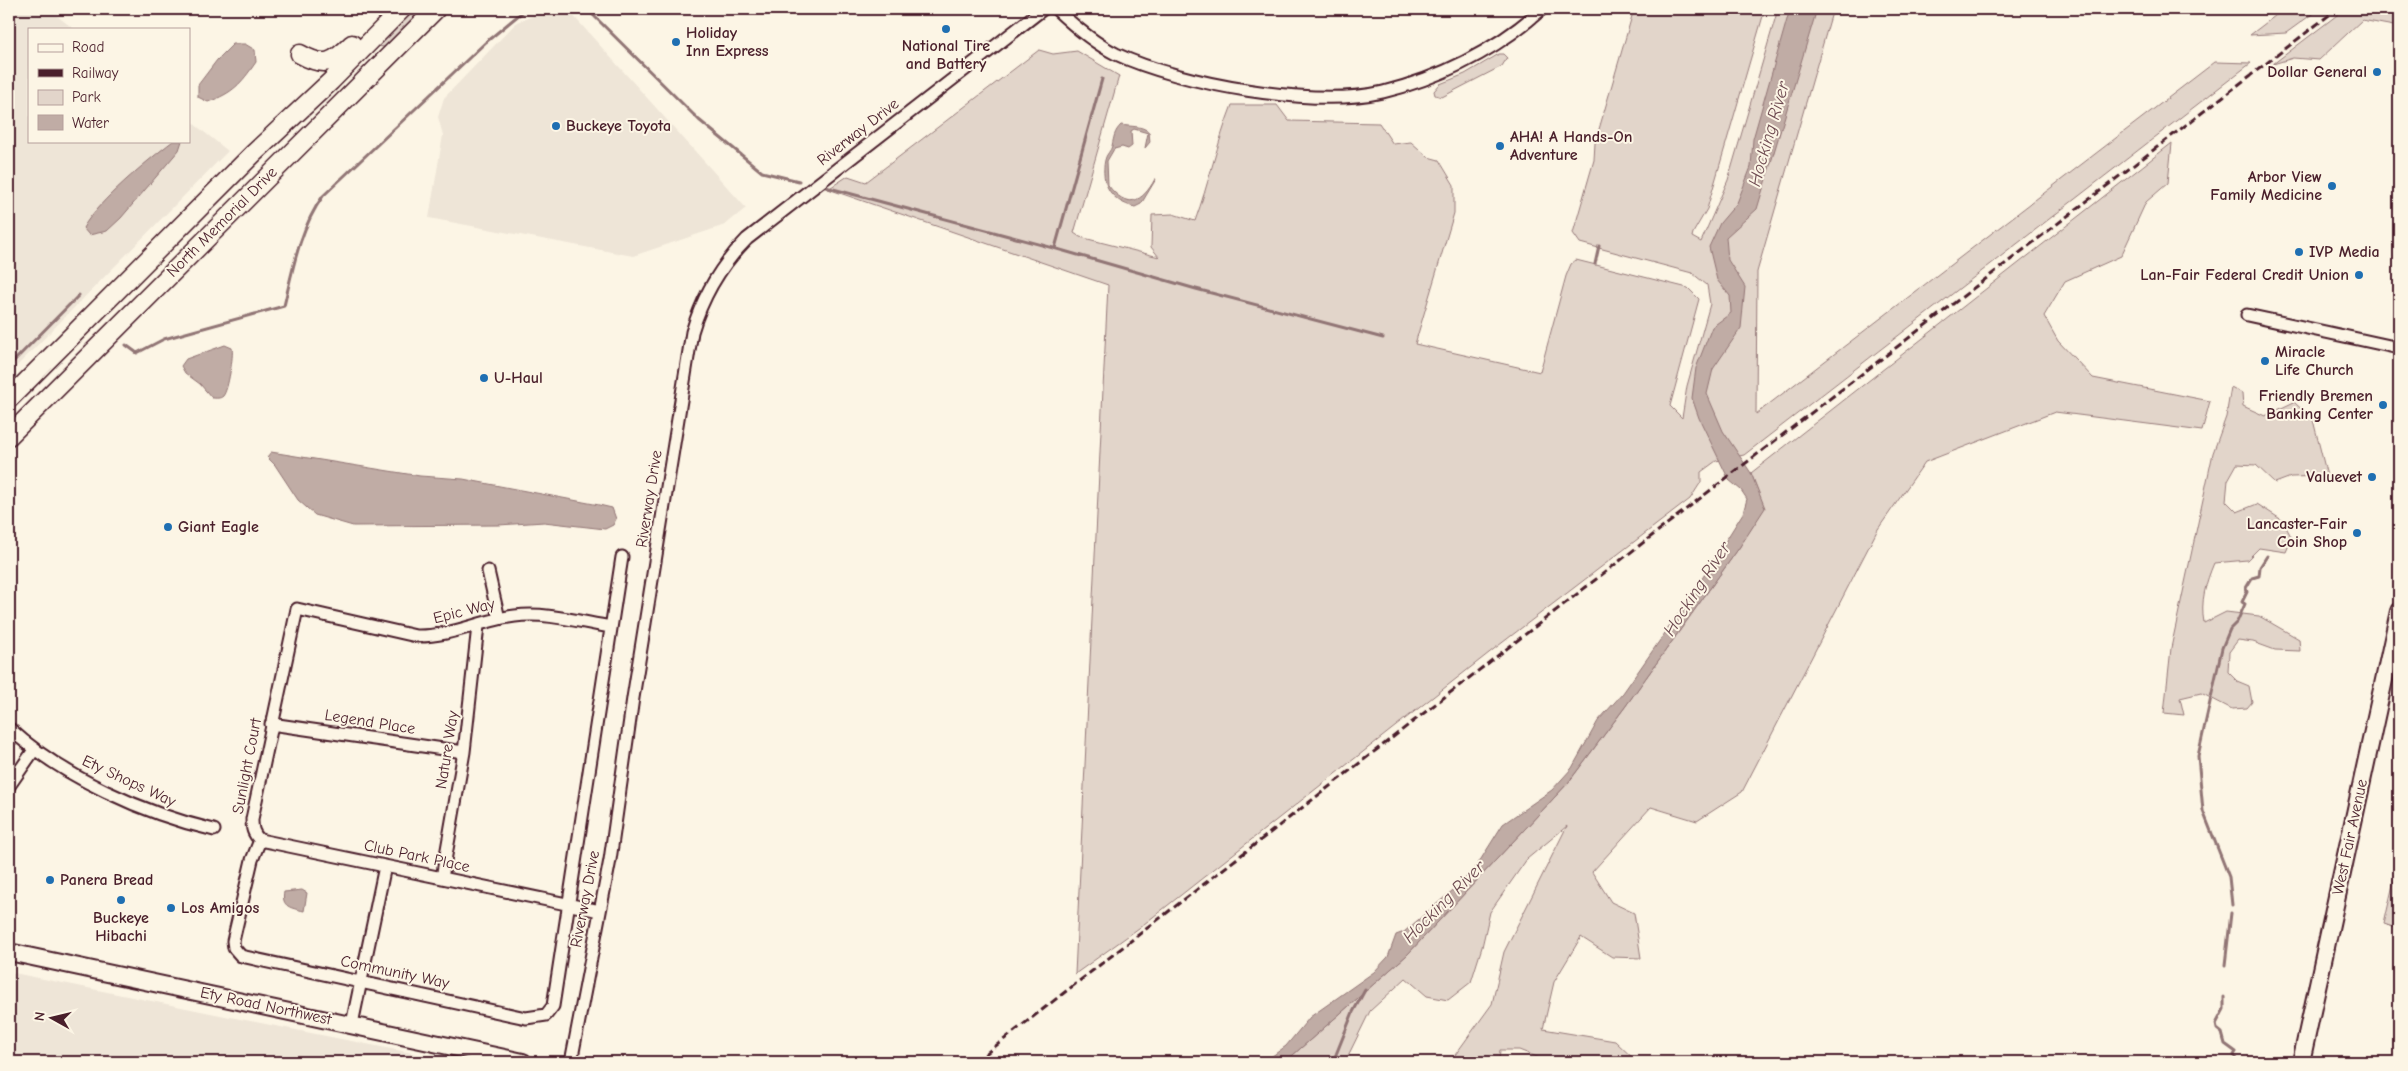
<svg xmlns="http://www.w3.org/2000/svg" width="2408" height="1071" font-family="'Comic Neue',sans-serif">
<rect width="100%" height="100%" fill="#fcf5e5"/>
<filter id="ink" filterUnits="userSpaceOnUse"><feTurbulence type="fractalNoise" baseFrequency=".02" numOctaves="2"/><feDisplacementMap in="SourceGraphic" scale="10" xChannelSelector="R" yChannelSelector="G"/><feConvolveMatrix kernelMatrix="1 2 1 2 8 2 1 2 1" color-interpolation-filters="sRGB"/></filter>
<g filter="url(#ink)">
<!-- built -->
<path fill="#eee5d7" d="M9,9h39l26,20h-45v112h160v-21l39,31 -216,220 -3,-4z
M552,9l17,2 177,197 -21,17 -92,31 -204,-38 14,-83 -5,-18 6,-19 73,-76z
M9,972l226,46 222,44h-448z"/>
<!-- green -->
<path fill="#e2d5ca" stroke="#967a7a" d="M410,9h13l-39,38 -8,-1z
M1634,9h131l-58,200 -14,24 -1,4 9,5 27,-62 50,-171h55l-76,263 -1,142 459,-352 36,1 -507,392 -28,6 -15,11v10l-11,17 -196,150 -355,279 -64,46 33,-689 -280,-96 20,-13 18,6 173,-132 14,4 24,-3 42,25 -45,157 6,4 79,20 -8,-10 1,-32 21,-1 22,7c14,-38 22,-78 37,-116h45l12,16 90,2 14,21 18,-2 17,15 11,3 15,25v28l-39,131 125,28 26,-96 5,-12 5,-4 112,28 11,11 -29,107 12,12 5,-32 23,-82 -3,-19 -15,-12 -112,-30 -7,-10 21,-73 1,-17z
M2284,9h35l-33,24 -36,2z
M2345,9h54v18l-37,-7 -43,40 -26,-2 -20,6z
M1499,54h4l4,4 -5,8 -60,31 -7,-2 -1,-4 6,-7 25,-10z
M2172,143l-4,40 -22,19 -25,54 -56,25 -21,35 14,25 35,37 117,23 -8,30 -147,-19 -130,50 -47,67 -136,263 -45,29 -46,-14 -59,65 19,30 23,11 7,45 -29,-1 -31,-20 -27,45 -11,47 72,12 22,21h-87l-31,-12h-19l-1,12h-49l42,-58 12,-52 63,-126 -40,33 -37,53 -8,35 -11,35 -23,18 -21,-4 -21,-18 -36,33 -25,51h-60l122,-107 161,-172 57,-76 114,-159 25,-40 -13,-35z
M2231,387l11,6 1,13 22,10 29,-14 19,18 14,56 -36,1 -16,6 -19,-18 -19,-1 -9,16 -2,21 11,11 20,-8 25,16 10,18 -6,14 -27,-4 -12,12 -33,3c-8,19 -14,38 -10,60l22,-11 33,4 40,23 1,12 -25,-1 -22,-8 -15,-2 -9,12 -1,20 9,9 12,5 3,16 -5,6 -15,1 -31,-16 -21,5 4,17 -20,-2 7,-65 42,-195 13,-36z
M2399,858v71l-15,-5z"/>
<!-- water -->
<path fill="#c0aca5" stroke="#917474" d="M1790,9h27l-60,200 -31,28 2,23 17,27 -4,41 -28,41 -6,25 16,37 28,42 14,35 -26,40 -114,159 -57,76 -161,172 -122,107h-21l22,-16 24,-29 64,-45 14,-15 8,-22 8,-3 55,-47 17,-18 27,-43 49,-34 20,-22 26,-47 25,-28 70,-100 50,-80 4,-14 -6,-9 -12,-10 -30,-62 -7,-20 4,-30 16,-41 19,-14 -1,-17 -13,-16 -8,-33 11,-24 17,-20 14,-36 2,-28z
M233,44h12l10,6 1,12c-15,22 -23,31 -48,40l-10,-5v-12l19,-25z
M1121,125c9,2 21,0 28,7l1,10 -5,6 3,-15 -14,-4 -3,2 1,15 -4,3 -6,-2 -8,2 -7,12 1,24c19,25 34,18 47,-6h1l-15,25 -6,3c-24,-5 -35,-24 -30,-47 1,-6 6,-9 7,-14 2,-9 2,-14 9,-21z
M173,141h9l-3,9 -58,68 -14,13 -18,4 -6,-7c15,-27 64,-67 90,-87z
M225,345l7,3c2,6 -4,43 -9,48 -3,3 -7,2 -11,2l-12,-14 -15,-11 -4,-7 5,-7z
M271,452l149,24 43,3 136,26 13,3 4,11 -3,6 -8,4 -61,-7 -45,3 -146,1 -38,-11 -17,-15 -23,-35 -8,-8z
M302,890l5,3 -3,18c-13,-3 -23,-4 -20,-19z"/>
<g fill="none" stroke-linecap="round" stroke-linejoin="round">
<!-- stream -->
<path stroke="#917474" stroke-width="3" d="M587,9l112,111 63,52 37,9
M822,186l235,63 139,40 187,49
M1055,248l47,-169
M1595,264l4,-18
M126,345l11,8 27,-14 120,-33c9,-38 16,-78 39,-110l163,-154 40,-33
M9,366l70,-71
M2232,905l-3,-28 -26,-66 -5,-55 24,-108 8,-19 7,-7 8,-18 -3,-2 5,-10 -1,-4 6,-10 7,-2 1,-9 7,-11
M2225,965l6,-52
M2224,997v12l-8,15 1,5 5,4 3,11 11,8 -2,3 3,7
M1333,1062l20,-50 12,-22"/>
<defs>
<path id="street" d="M1056,9c18,17 38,34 60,45 64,30 198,54 267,38 60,-15 113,-42 159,-83
M2247,315l152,33
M488,571l11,48
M271,724l193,28
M9,728c53,49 136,86 205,102
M9,786l25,-36
M260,840l-8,20 -19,81 1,7 7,8 285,62 20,-3 7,-9 69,-449
M260,840c-7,-6 -8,-12 -8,-21l45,-210 119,27c35,1 65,-16 99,-20 31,-4 65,6 96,11
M260,840l340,71
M442,878l22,-126 14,-126
M352,1024l33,-158
M571,1062l39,-202 23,-162 59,-366c11,-37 28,-66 55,-93l296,-230"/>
<path id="secondary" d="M9,952l514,110
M2301,1062l98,-451"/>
<path id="primary" d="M300,54c25,14 33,9 52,-10
M9,399l244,-245 78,-73 71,-72
M9,436l427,-427"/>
</defs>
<!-- street casing -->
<use href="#street" stroke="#4a1f2b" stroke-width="15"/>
<!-- secondary casing -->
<use href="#secondary" stroke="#4a1f2b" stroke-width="20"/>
<!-- primary casing -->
<use href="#primary" stroke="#4a1f2b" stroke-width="21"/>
<!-- street -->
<use href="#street" stroke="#fcf5e5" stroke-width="11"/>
<!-- secondary -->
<use href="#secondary" stroke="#fcf5e5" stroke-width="16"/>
<!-- primary -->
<use href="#primary" stroke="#fcf5e5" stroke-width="18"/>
<!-- rail -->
<path stroke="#4a1f2b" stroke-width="3" stroke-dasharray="8 4" stroke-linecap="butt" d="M975,1062l741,-576 621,-477"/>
</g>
</g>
<!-- markers -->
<g fill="#1f6fb2" stroke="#fcf5e5" stroke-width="2">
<circle cx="946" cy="29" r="5"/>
<circle cx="676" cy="42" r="5"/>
<circle cx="2377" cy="72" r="5"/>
<circle cx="556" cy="126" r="5"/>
<circle cx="1500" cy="146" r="5"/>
<circle cx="2332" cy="186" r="5"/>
<circle cx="2299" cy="252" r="5"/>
<circle cx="2359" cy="275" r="5"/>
<circle cx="2265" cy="361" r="5"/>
<circle cx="484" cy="378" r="5"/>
<circle cx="2383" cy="405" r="5"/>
<circle cx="2372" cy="477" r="5"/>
<circle cx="168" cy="527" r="5"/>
<circle cx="2357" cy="533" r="5"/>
<circle cx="50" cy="880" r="5"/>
<circle cx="121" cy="900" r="5"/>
<circle cx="171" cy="908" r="5"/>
</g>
<g text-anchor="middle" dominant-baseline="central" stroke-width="4" stroke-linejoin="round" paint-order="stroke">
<!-- poi labels -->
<g font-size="16" font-weight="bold" fill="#4a1f2b" stroke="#fcf5e5" text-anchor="start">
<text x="686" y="33">Holiday<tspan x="686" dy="18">Inn Express</tspan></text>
<text x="946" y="46" text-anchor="middle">National Tire<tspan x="946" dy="18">and Battery</tspan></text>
<text x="2367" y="72" text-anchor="end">Dollar General</text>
<text x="566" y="126">Buckeye Toyota</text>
<text x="1510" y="137">AHA! A Hands-On<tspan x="1510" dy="18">Adventure</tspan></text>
<text x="2322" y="177" text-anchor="end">Arbor View<tspan x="2322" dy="18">Family Medicine</tspan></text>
<text x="2309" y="252">IVP Media</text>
<text x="2349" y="275" text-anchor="end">Lan-Fair Federal Credit Union</text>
<text x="2275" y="352">Miracle<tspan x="2275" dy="18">Life Church</tspan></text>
<text x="494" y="378">U-Haul</text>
<text x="2373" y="396" text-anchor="end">Friendly Bremen<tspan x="2373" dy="18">Banking Center</tspan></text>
<text x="2362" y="477" text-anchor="end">Valuevet</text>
<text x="2347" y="524" text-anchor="end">Lancaster-Fair<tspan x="2347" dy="18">Coin Shop</tspan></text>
<text x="178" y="527">Giant Eagle</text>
<text x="60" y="880">Panera Bread</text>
<text x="181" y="908">Los Amigos</text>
<text x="121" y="918" text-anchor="middle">Buckeye<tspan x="121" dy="18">Hibachi</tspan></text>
</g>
<!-- street labels -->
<g font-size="16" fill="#4a1f2b" stroke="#fcf5e5">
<text transform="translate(858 132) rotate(-38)">Riverway Drive</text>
<text transform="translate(222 222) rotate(-45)">North Memorial Drive</text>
<text transform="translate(649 499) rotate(-81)">Riverway Drive</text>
<text transform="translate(464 611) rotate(-14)">Epic Way</text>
<text transform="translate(370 722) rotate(9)">Legend Place</text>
<text transform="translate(447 750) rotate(-81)">Nature Way</text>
<text transform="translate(247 766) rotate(-79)">Sunlight Court</text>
<text transform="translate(129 781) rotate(25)">Ety Shops Way</text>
<text transform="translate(2350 837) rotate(-78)">West Fair Avenue</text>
<text transform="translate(417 856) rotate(12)">Club Park Place</text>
<text transform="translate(585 899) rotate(-79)">Riverway Drive</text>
<text transform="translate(395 972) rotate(12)">Community Way</text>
<text transform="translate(266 1006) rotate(12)">Ety Road Northwest</text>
</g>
<!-- water labels -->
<g font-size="18" font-style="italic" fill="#6d4950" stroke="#fcf5e5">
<text transform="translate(1769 134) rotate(-74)">Hocking River</text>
<text transform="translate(1697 589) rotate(-57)">Hocking River</text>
<text transform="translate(1444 902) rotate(-45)">Hocking River</text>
</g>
</g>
<!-- margin -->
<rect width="2408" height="1071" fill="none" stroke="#fcf5e5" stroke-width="30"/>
<rect x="15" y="15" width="2378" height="1041" fill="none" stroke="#4a1f2b" stroke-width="2" filter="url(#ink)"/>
<!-- legend -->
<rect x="28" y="28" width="162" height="115" fill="#fcf5e5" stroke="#b59f9b"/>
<rect x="38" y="44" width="25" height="8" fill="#fcf5e5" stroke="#b59f9b"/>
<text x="72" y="52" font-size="15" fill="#4a1f2b">Road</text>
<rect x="38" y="69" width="25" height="8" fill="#4a1f2b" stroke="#b59f9b"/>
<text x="72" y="78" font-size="15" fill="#4a1f2b">Railway</text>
<rect x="38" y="90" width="25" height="15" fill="#e2d5ca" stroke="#b59f9b"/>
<text x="72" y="102" font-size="15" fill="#4a1f2b">Park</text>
<rect x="38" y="115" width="25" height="15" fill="#c0aca5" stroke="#b59f9b"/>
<text x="72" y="128" font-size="15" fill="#4a1f2b">Water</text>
<!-- north arrow -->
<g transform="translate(52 1018) rotate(278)" stroke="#fcf5e5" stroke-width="4" paint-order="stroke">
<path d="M0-4L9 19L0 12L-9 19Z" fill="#4a1f2b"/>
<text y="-8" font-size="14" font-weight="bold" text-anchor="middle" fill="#4a1f2b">N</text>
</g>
</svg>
